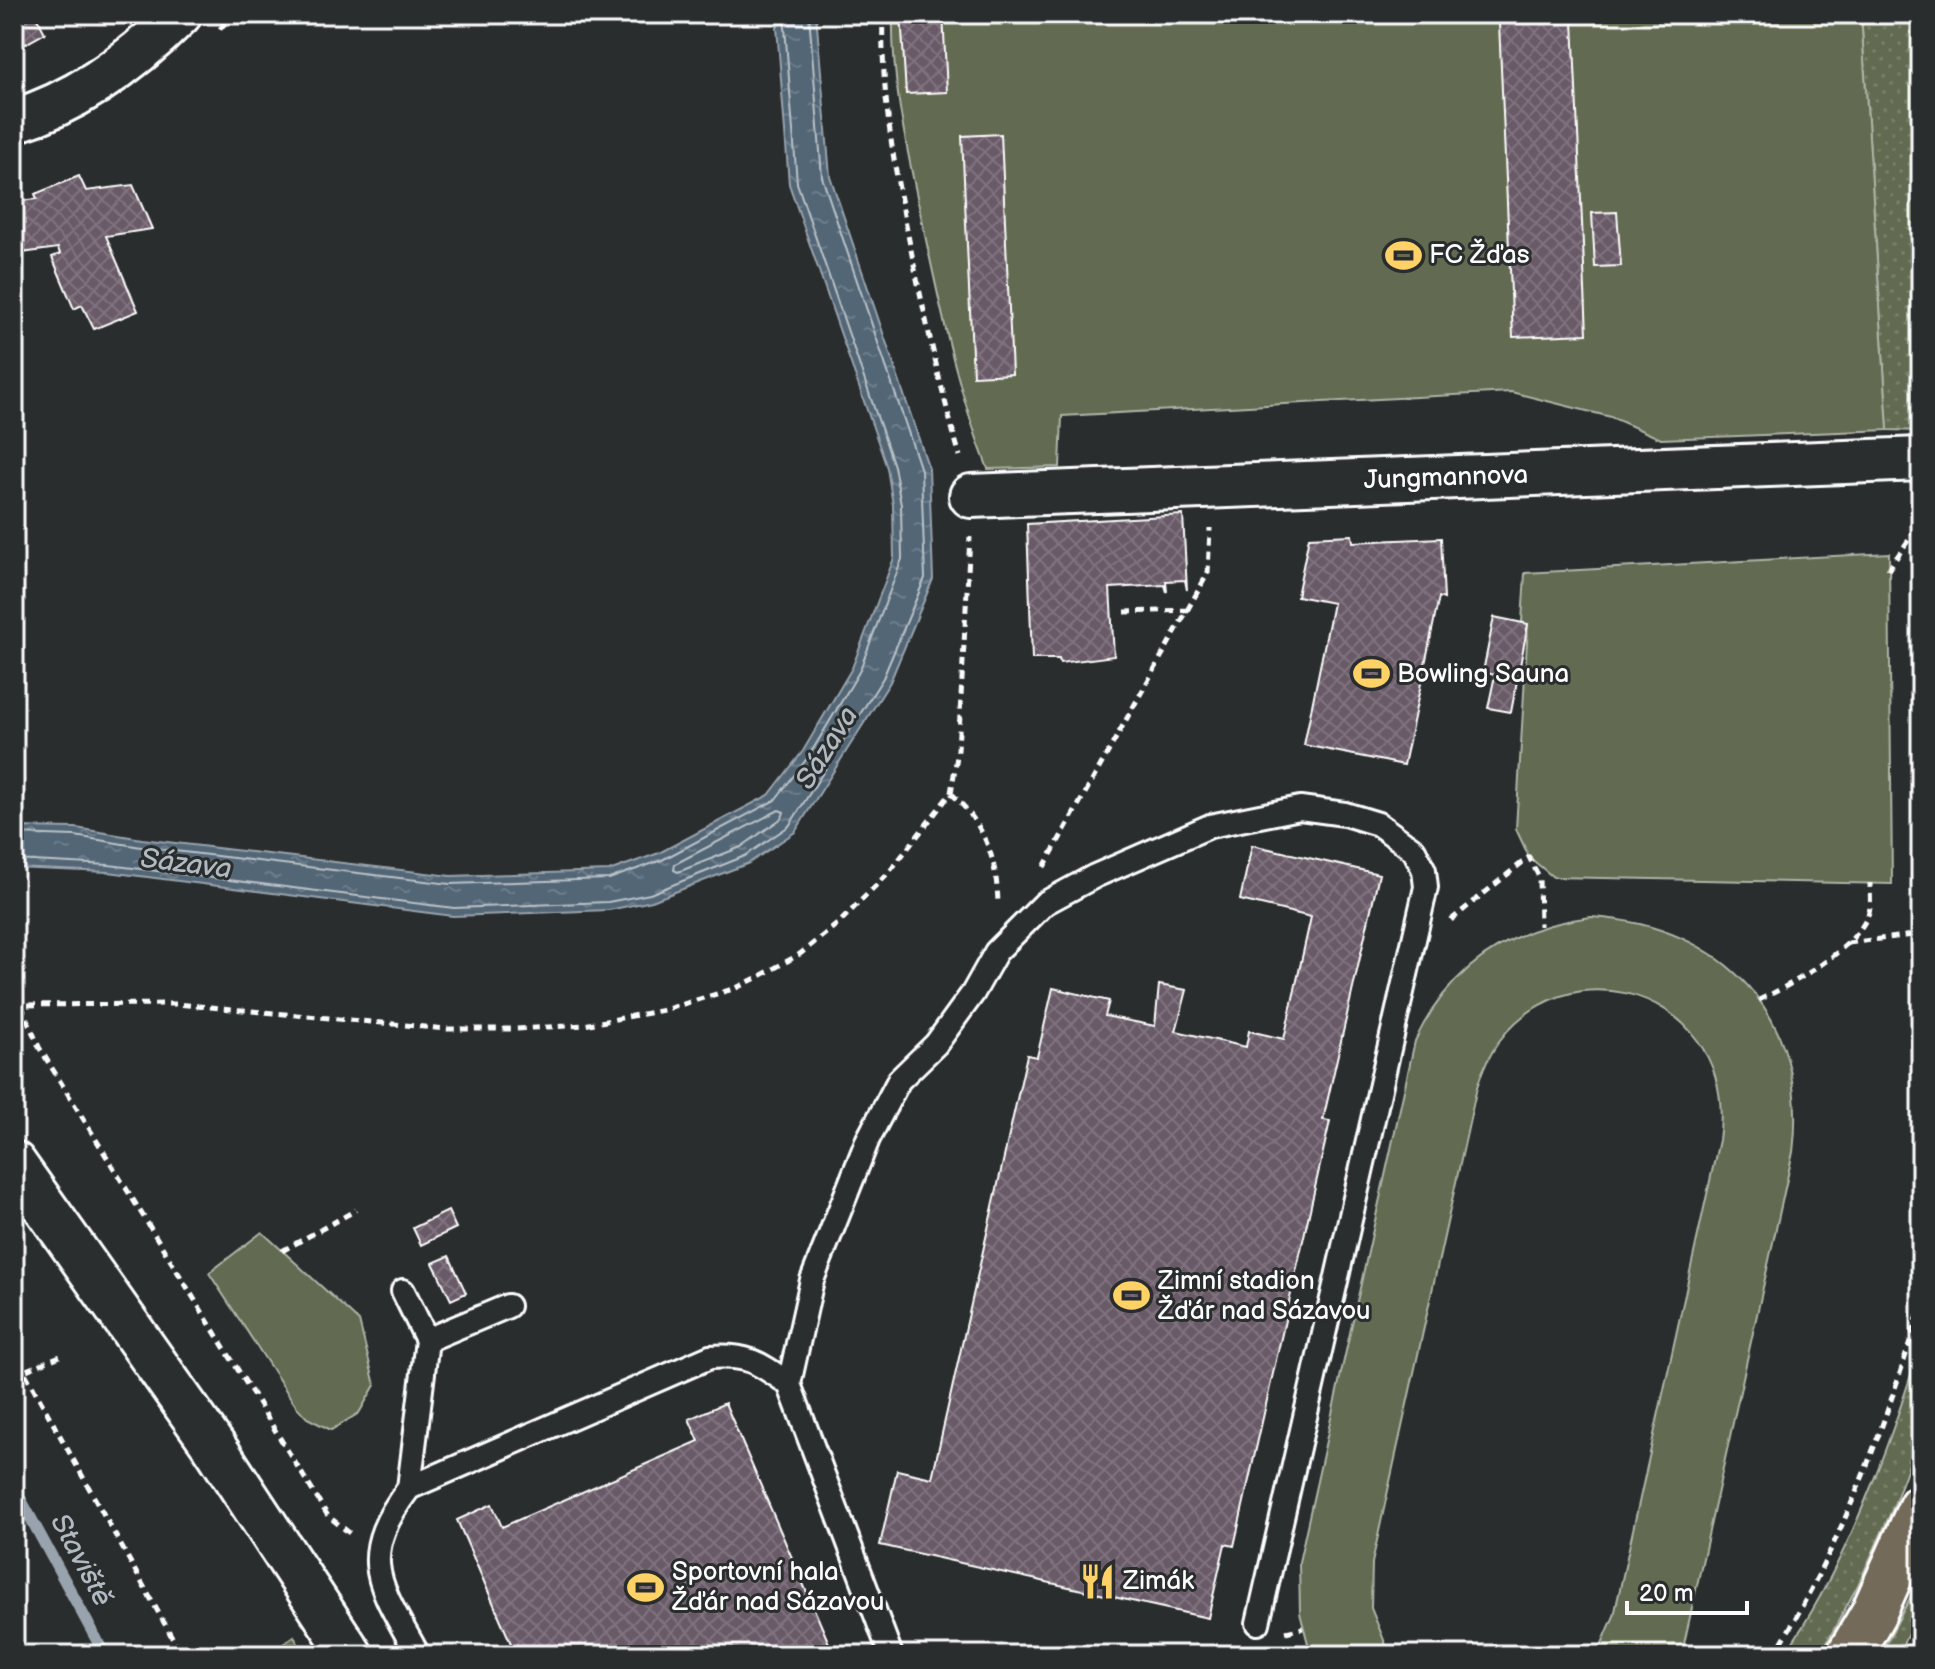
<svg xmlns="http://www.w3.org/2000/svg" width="1935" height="1669" font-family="'Balsamiq Sans',sans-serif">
<defs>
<pattern id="grass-dots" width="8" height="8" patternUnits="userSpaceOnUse" patternTransform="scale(2)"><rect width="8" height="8" fill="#626a51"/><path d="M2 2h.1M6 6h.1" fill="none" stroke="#7a806b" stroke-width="1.8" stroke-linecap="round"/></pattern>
<pattern id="water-ripples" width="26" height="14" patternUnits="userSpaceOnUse" patternTransform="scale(2)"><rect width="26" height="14" fill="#536676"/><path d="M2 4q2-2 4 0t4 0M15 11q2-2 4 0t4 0" fill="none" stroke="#6d7d8b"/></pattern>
<pattern id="building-cross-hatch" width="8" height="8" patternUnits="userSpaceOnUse" patternTransform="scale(2)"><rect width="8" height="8" fill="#695a67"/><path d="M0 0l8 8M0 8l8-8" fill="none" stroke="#80737e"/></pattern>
</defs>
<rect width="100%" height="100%" fill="#2a2d2e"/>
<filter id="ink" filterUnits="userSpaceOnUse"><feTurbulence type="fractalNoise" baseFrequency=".0125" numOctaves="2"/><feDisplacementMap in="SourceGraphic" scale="16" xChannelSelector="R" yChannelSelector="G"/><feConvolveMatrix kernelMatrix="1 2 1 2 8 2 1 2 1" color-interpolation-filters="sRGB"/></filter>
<g filter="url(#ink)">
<!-- grass -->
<path fill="url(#grass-dots)" stroke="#b0b4a8" stroke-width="2" d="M1861,14h56l4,25v392l-33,-1z
M1921,1342v90l-29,78 -34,75 -38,70h-36c60,-85 107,-212 137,-313z
M1921,1577c0,33 -8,49 -24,78h-17z
M294,1636l10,19h-35z"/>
<!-- pitch -->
<path fill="#626a51" stroke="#b0b4a8" stroke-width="2" d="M893,14h679l1,7 71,-7h217l27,416 -227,9 -50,-22 -100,-25 -449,24 -2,51 -72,2c-31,-79 -47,-160 -65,-243 -14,-70 -32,-140 -30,-212z
M1889,553l3,331 -339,-7 -24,-20 -13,-28 12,-204 -6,-3 3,-49z
M1591,917c134,8 219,100 202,235l-111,501 -85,2 17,-39 105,-476c23,-163 -193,-211 -242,-53l-105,476 -1,45 19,47h-79l-11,-42 -1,-51 116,-521c35,-75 95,-114 176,-124z
M262,1232l97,89 16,64 -16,28 -28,17 -24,-12 -11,-12 -87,-133z"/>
<!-- water -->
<path fill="url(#water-ripples)" stroke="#98a3ad" stroke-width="2" d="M776,14h40l14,162 99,293 4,110 -43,103 -95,150 -46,31 -97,38 -43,9 -156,6 -345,-44 -94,-4v-41l62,1 66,11 309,37 158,-5 50,-18 110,-58 34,-44 49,-83 42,-110 -1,-53 -6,-37 -98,-284z"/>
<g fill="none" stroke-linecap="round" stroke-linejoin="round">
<!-- shore -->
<path stroke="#bac2c8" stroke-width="2" d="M779,810l5,2 -2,6 -41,29 -63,25 -4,-2 1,-6z
M14,834l61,2 66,11 309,37 159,-5 53,-19 113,-60 34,-44 50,-84 43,-113 -1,-54 -7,-39 -97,-283 -13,-169
M14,860l95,5 345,43 154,-6 42,-8 95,-38 44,-30 94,-148 42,-100 -4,-108 -99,-293 -13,-163"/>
<!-- stream -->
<path stroke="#98a3ad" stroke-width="12" d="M14,1487l91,168"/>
</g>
<!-- building -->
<path fill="url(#building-cross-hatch)" stroke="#fff" stroke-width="2" d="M14,14h21l10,19 -27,15 -4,-8z
M901,14h42l4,78 -41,2z
M1573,21l14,313 -74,3 -14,-314z
M1001,134l11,240 -39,2 -11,-240z
M79,176l7,15 47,-6 19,44 -46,7 32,75 -44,18 -12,-24 -8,4 -22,-52 8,-3 -2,-6 -44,6v-52l23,-3 -2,-5z
M1617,212l4,54 -26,1 -3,-54z
M14,281l7,50 -7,1z
M1183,515l4,75 -2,-10 -19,1 1,11 -2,-7 -55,3 4,68 -54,7 -1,-4h-27l-5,-135z
M1352,535l1,7 88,-4 3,61 -5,-2 -35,168 -100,-20 29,-142 -36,-7 12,-59z
M1494,617l34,7 -17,88 -23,-4 7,-33 -12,-3z
M1252,845l127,29 -56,246 7,1 -96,425 -9,-2 -17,74 -328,-73 17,-75 35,8 95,-423 10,2 16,-69 56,13 -4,15 50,10 4,-41 28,5 -11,41 70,16 3,-16 35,8 27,-122 -71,-17z
M448,1211l8,17 -35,17 -8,-17z
M449,1256l17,37 -15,7 -18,-37z
M725,1403l109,252h-42l-3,-7 -17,7h-256l-59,-135 35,-16 10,23 197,-86 -10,-22z"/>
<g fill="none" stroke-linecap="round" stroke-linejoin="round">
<defs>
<path id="lane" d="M403,1291l24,49 -18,148
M427,1340l81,-34
M418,1655c-38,-70 -63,-96 -9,-167l301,-131c38,-3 49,6 79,27
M891,1655l-102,-271 23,-104 56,-141 31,-59 37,-36 37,-51 23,-41 49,-49 50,-27 115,-50 90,-18 45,6 33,10 36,26 10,20 2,17 -168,736"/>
<path id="street" d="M14,121c64,-19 119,-60 166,-107
M971,496l950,-37
M14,1163l202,286 135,206"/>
<path id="primary" d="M1849,1655l24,-41 48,-107"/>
</defs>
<!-- lane casing -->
<use href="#lane" stroke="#fff" stroke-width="28"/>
<!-- street casing -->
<use href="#street" stroke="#fff" stroke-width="48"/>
<!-- primary casing -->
<use href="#primary" stroke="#fff" stroke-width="50"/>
<!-- path -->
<path stroke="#fff" stroke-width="5" stroke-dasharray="8 6" stroke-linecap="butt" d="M883,14c-3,89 16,178 34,265 13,60 26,119 43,177
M220,29l13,-15
M1888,570l33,-48
M1125,612l64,-2
M951,793c34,33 46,64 47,112
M1044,867l164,-294 2,-45
M1451,920l78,-63 10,20 1,49
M1848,943l73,-9
M1759,1000c32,-15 104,-54 111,-92 1,-8 0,-17 0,-25
M14,1005l163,-1 270,25h69l68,-4 80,-15 72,-22 26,-13 38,-21 41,-33 49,-50 61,-78 7,-43 12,-213
M21,1005l18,42 289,469 24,19
M282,1251l74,-41
M60,1356l-36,15 158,284
M1286,1632l17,-4
M14,1641l8,14
M1774,1655c66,-108 112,-229 147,-350
M1905,1655l16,-29"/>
<!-- lane -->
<use href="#lane" stroke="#2a2d2e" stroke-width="22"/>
<!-- street -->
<use href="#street" stroke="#2a2d2e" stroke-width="42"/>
<!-- primary -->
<use href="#primary" stroke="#736b5a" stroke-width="44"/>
</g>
</g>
<!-- icons -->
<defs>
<symbol id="stadium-bare" viewBox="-9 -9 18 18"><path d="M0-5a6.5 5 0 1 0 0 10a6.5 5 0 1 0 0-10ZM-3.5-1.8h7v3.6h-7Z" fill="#ffd166" stroke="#2a2d2e" stroke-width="2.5" paint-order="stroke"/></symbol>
<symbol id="restaurant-bare" viewBox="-9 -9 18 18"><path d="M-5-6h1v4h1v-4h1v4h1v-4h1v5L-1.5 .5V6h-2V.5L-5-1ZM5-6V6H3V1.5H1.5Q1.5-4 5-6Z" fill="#ffd166" stroke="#2a2d2e" stroke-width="2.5" paint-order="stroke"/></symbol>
</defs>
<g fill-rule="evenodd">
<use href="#stadium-bare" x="1378" y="230" width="51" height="51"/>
<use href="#stadium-bare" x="1346" y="648" width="51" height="51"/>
<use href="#stadium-bare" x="1106" y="1270" width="51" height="51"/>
<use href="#restaurant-bare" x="1072" y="1556" width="51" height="51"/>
<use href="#stadium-bare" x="620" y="1562" width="51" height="51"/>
</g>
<g text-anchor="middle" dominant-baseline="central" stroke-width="6" stroke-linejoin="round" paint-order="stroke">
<!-- poi labels -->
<g font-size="26" fill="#fff" stroke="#2a2d2e" text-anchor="start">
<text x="1429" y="255">FC Žďas</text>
<text x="1397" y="674">Bowling Sauna</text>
<text x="1158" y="1281">Zimní stadion<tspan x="1158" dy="30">Žďár nad Sázavou</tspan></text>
<text x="672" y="1572">Sportovní hala<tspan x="672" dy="30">Žďár nad Sázavou</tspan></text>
<text x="1123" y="1581">Zimák</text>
</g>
<!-- street labels -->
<g font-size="26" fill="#fff" stroke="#2a2d2e">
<text transform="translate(1446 478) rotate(-2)">Jungmannova</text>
</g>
<!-- water labels -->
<g font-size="28" font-style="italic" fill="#b2bac1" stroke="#2a2d2e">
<text transform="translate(827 748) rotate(-58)">Sázava</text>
<text transform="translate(186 864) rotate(7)">Sázava</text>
<text transform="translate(81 1560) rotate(62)">Staviště</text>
</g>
</g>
<!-- margin -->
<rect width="1935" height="1669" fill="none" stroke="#2a2d2e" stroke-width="48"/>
<rect x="24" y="24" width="1887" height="1621" fill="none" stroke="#fff" stroke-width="3" filter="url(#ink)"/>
<!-- scale -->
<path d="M1627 1601v12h120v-12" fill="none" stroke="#ffffff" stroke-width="4"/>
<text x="1639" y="1601" font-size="24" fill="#ffffff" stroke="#2a2d2e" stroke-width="6" paint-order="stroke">20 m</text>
</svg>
